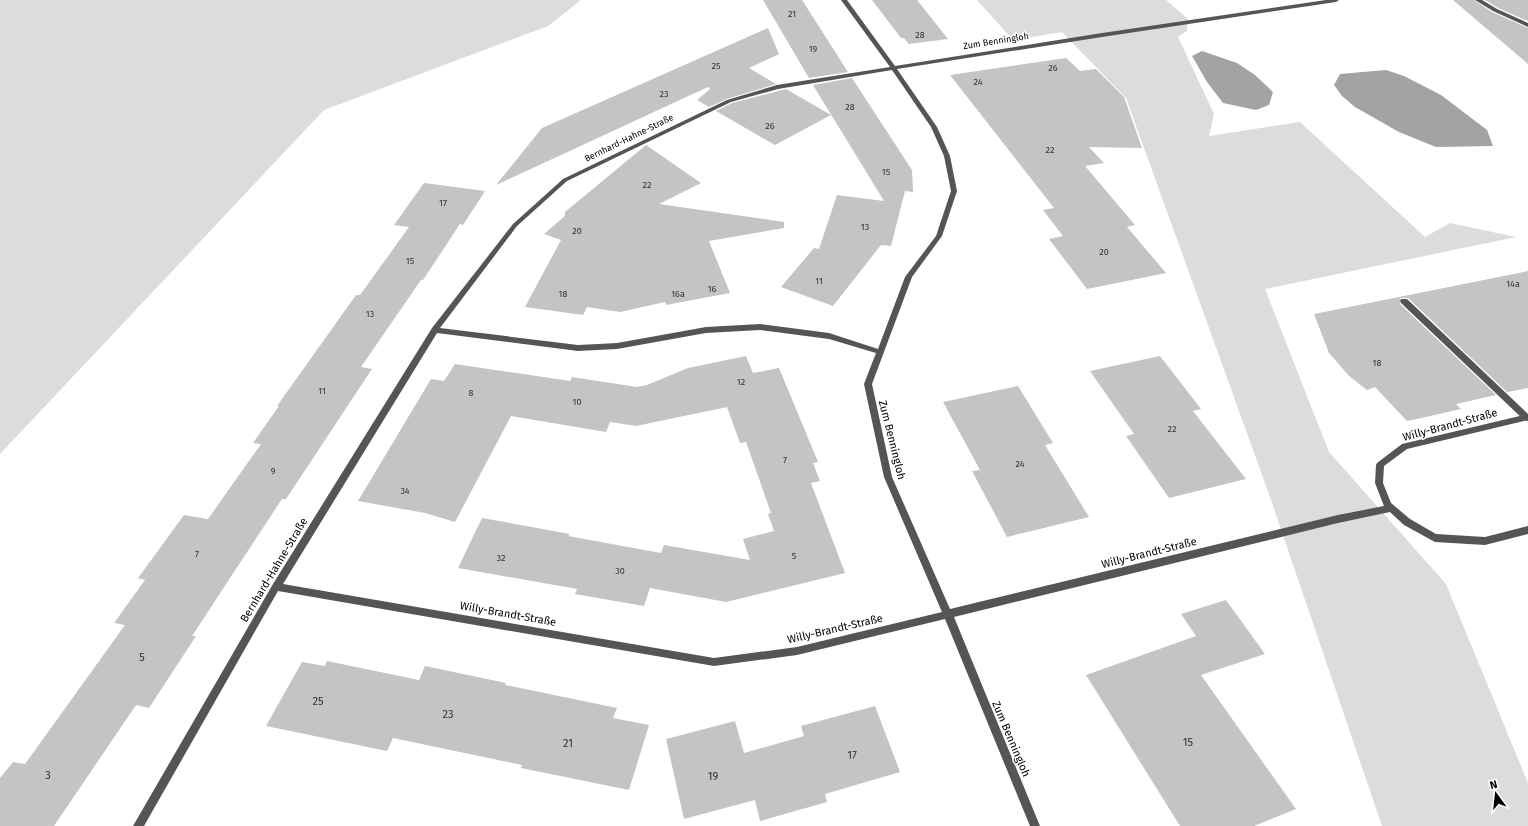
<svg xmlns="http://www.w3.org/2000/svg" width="1528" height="826" font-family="'Fira Sans',sans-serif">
<rect width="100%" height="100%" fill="#fff"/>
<!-- green -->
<path fill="#dcdcdc" d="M0,0h581l-33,26 -224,84 -324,344z
M977,0h189l22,19 -1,12 -9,6 36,77 -5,22 91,-14 125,115 25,-14 66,14 -251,52 64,163 117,132 82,199v43h-146l-112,-329 -144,-399 -64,-66 -49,8z"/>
<!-- water -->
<path fill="#a3a3a3" d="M1202,51l35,12 18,12 18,17 -4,13 -13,5 -33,-7 -16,-21 -15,-26z
M1386,70l18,6 37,19 46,35 6,16 -57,1 -37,-15 -44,-25 -13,-11 -8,-11 6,-11z"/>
<!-- building -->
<path fill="#c4c4c4" d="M763,0h39l46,72 -39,6z
M872,0h45l31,39 -39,5 -5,-6h-3z
M1453,0h21l18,12 36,16v36z
M1485,0h43v21l-30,-13z
M768,28l11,26 -30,14 27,16 -49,15 -18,8 -12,-7 13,-11 -2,-2 -212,98 46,-57z
M1066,58l14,13 16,-2 28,28 18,51 -53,-1 15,16 -19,3 50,59 -8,2 39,46 -79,16 -38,-50 14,-3 -20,-26 11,-2 -104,-133z
M852,78l60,92 1,22 -8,-1 -14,55 -10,-1 -48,61 -52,-19 33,-39 5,1 18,-54 47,6 -71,-116z
M786,89l45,26 -56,30 -59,-34 16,-8z
M646,145l55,38 -42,21 125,18v6l-75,13 21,52 -64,12 -1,-3 -45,10 -33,-5 -4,8 -58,-8 36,-67 -17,-6 21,-18v-4z
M424,183l61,8 -22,34 -3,-1 -37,56h-2l-60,87 11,2 -86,130h-4l-90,137h4l-47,72 -13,-3 -82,121h-54v-48l13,-16 12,2 100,-139 -11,-2 31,-43 -7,-2 46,-63 24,4 53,-75 -8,-1 26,-37h-2l79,-111h4l49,-68 -15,-2z
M1528,271v117l-21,4 -99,-94h-8v6l96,91 -40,9 5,5 -35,8 -19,4 -32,-34 -8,3 -18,-14 -20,-23 -15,-39z
M746,356l7,17 26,-5 39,94 -5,1 7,18 -9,2 34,90 -119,29 -76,-14 -6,18 -69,-12 2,-5 -119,-21 24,-50 88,16 -2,2 93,17 3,-8 86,15 -7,-21 31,-8 -6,-17 3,-1 -25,-71 -6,1 -13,-36 -91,19 -26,-4 -4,10 -95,-16 -56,106 -30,-9 -67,-12 73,-122 13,2 11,-17 115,17 2,-4 65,10 10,-2 41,-17z
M1160,356l41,53 -8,2 53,68 -77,19 -43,-62 8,-2 -44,-63z
M1018,386l35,57 -8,2 44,72 -82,20 -35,-66 8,-1 -37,-68z
M1226,600l39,54 -64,21 95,134 -42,17h-74l-94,-151 110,-39 -15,-22z
M327,661l92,19 6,-14 81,17 -1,2 112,23 -4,10 36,7 -20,65 -108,-22 1,-3 -129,-27 -6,13 -121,-25 36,-64 23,4z
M875,706l25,66 -75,22 2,8 -67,19 -5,-21 -71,19 -18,-80 69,-18 9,32 60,-17 -3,-10z"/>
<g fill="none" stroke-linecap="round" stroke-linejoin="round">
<!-- service -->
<path fill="#555" fill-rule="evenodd" d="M1401,299h6l121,115v7l-4,-1 -123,-117 -1,-2z"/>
<!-- minor -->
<path fill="#555" fill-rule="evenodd" d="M841,0h6l48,66 207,-33 224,-33h13l-3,2 -234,35 -205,32 40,58 13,29 7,35 -15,45 -30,41 -40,107 20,93 58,132 388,-94 46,-9 -9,-23 1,-18 1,-2 25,-19 126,-30v6l-121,29 -23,17 -1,17 8,20 19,16 26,15 49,3 43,-11v8l-43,11 -50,-3 -31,-17 -14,-13 -52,11 -384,94 86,209h-10l-85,-207 -148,36 -83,11 -436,-75 -134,235h-11l140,-242 159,-256 81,-104 50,-45 164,-79 50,-15 113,-18zM892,70l39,57 13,29 7,35 -15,45 -31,41 -27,72 -49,-16 -69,-9 -54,3 -89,16 -39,2 -138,-17 77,-102 50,-45 164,-79 47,-13zM760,330l69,9 47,14 -12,31 20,93 58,135 -145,35 -83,11 -431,-74 154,-251 141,18 39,-2 89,-16z
M1475,0h7l15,9 31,14v4l-35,-16z"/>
</g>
<g text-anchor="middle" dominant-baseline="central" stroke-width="3" stroke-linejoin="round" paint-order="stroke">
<!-- number labels -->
<g font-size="9" fill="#313131">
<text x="792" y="14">21</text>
<text x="920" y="35">28</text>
<text x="813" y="49">19</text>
<text x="716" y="66">25</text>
<text x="1053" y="68">26</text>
<text x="978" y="82">24</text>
<text x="664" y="94">23</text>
<text x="850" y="107">28</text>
<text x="770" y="126">26</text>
<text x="1050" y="150">22</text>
<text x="886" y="172">15</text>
<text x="647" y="185">22</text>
<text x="443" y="203">17</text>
<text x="865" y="227">13</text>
<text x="577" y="231">20</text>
<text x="1104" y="252">20</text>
<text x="410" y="261">15</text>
<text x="819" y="281">11</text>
<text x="1513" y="284">14a</text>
<text x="712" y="289">16</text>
<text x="563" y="294">18</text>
<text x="678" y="294">16a</text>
<text x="370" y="314">13</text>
<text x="1377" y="363">18</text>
<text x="741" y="382">12</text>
<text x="322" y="391">11</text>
<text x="471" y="393">8</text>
<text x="577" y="402">10</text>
<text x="1172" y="429">22</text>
<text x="785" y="460">7</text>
<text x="1020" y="464">24</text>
<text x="273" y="471">9</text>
<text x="405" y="491">34</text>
<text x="197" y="554">7</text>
<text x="794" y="556">5</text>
<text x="501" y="558">32</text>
<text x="620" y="571">30</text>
</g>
<!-- far-street labels -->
<g font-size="9" fill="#000" stroke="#fff">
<text transform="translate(996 41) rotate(-9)">Zum Benningloh</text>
<text transform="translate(629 138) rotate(-26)">Bernhard-Hahne-Straße</text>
</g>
<!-- street labels -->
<g font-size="11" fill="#000" stroke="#fff">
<text transform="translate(1450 425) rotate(-15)">Willy-Brandt-Straße</text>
<text transform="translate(892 440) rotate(76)">Zum Benningloh</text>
<text transform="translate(1149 553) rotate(-14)">Willy-Brandt-Straße</text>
<text transform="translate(274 570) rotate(-59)">Bernhard-Hahne-Straße</text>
<text transform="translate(508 614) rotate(10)">Willy-Brandt-Straße</text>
<text transform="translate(835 629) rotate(-13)">Willy-Brandt-Straße</text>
<text transform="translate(1011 739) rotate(67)">Zum Benningloh</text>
</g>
<!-- near-number labels -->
<g font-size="11" fill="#313131">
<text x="142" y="657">5</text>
<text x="318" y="701">25</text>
<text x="448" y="714">23</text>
<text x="1188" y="742">15</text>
<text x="568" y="743">21</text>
<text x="852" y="755">17</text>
<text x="48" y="775">3</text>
<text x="713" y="776">19</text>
</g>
</g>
<!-- north arrow -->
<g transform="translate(1496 794) rotate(345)" stroke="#ffffff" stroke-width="3" paint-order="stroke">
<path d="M0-3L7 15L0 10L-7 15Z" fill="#000000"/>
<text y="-6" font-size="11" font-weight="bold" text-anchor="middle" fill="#000000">N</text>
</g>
</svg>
